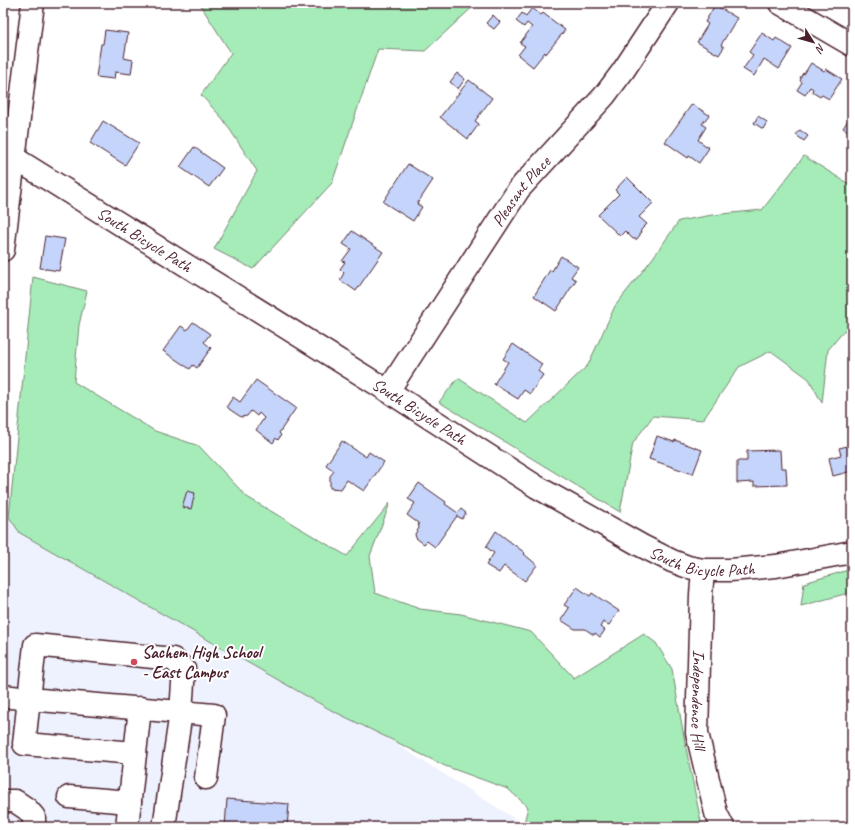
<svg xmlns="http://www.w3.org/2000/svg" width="855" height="830" font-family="Caveat,sans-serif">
<rect width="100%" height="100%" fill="#fff"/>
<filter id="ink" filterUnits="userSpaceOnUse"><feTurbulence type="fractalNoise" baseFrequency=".025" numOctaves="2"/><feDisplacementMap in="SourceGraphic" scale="8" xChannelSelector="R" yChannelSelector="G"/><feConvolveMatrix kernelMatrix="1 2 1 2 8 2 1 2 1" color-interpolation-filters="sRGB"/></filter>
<g filter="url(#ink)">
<!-- built -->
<path fill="#eef2fe" d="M3,497l525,330h-525z"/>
<!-- green -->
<path fill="#a5ecb8" stroke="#788672" d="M199,3h278l-52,48 -47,-2 -46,134 -79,86 -39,-20 43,-78 -34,-52 -22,-24 30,-42z
M804,156l48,30v140l-3,-1 -21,25 -6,53 -13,-24 -38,-28 -32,16 -36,53 -50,-4 -20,27 -13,69 -181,-110 19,-24 69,45 61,-58 27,-59 37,-47 27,-38 33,-6 50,-5z
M33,277l54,14 -8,34 -5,57 81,49 44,15 48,51 100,59 43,-53 -20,53 5,37 45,16 41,5 70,18 43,46 70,-44 12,9 16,26 14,79 16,79h-179l5,-20 -20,-18 -63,-23 -114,-56 -311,-177 -11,-16z
M852,569v23l-51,14 3,-23z"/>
<!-- building -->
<path fill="#c5d4fa" stroke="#4a1f2b" d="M715,5l22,13 -16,27 3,2 -5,8 -22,-13 11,-18 -3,-2z
M532,8l9,7 2,-2 22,17 -19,24 -1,-2 -12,15 -15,-12 7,-9 -5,-3 12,-16 -5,-4 -3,4 -8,-6 6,-8 4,3z
M493,15l7,7 -6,7 -8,-6z
M105,30l23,3 -4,25 9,2 -2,14 -16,-2 -1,7 -18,-2 5,-33h2z
M762,33l12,8 2,-3 16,10 -13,21 -15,-10 -10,17 -11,-7 10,-14 -4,-3z
M811,63l13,8 2,-2 16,10 -13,20 -7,-4 -2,2 -8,-5 1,-3 -3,-2 -5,8 -8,-5 5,-8 -2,-1 1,-2 -1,-1 3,-5 1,1z
M457,73l8,6 -7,10 -8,-7z
M469,80l23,18 -17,23 4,3 -11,15 -28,-22z
M692,104l17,11 -7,9 4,3 -8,13 11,8 -10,15 -10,-7 -1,2 -23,-16z
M852,114v20l-9,-6z
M758,116l9,6 -4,7 -9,-6z
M103,121l36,22 -14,22 -35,-22z
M800,130l8,6 -4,5 -8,-6z
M194,147l29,21 -14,19 -29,-20z
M408,164l25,16 -16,24 5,3 -9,14 -30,-19z
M627,177l26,26 -14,14 8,7 -6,6 -1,5 -3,4h-4l-8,-8 -5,5 -22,-21 21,-21 -4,-4z
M352,231l31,21 -27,39 -16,-11 4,-7 -4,-4 5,-7 -3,-1 9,-12 -8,-5z
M45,236l20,3 -6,32 -19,-3z
M561,256l17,11 -7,10 5,3 -20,31 -22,-15 16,-26 2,1z
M193,322l17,12 -6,8 7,6 -14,20 -4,-3 -3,4 -27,-18 18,-25 6,4z
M513,344l29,20 -4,7 5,4 -13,19 -6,-4 -6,9 -24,-15 14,-22 -5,-3z
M256,380l40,28 -17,25 2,2 -3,5 -2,-2 -3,5 -17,-13 8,-12 -5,-5 -2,3 -6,-5 -4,5 -6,1 -12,-8 -2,-3 6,-9 7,5z
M657,436l17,6 1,-2 27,10 -9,24 -44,-15z
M342,441l24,16 3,-5 15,10 -20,29 -17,-11 -6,9 -11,-1v-12l4,-5 -8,-6z
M852,445v26l-19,5 -4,-18 12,-3 -2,-7z
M780,450l1,18h5l1,17 -33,1v-4l-17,1v-22h10v-10z
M419,483l27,19 -1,2 13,9 3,-4 5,4 -4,6 -5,-3 -22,31 -8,-6 -3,3 -8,-6 -1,-4 4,-6 -1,-5 -11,-8 8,-12 -7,-4z
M187,491l8,2 -4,16 -9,-2z
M496,531l29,22 -1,1 13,11 -12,16 -21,-15 -5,7 -13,-8 8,-12 -8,-6z
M577,587l13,9 2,-3 27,18 -10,14 -6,-3 -3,5 5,3 -5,7 -5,-4 -1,2 -9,-6h-10l-14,-9 8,-12 -5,-3z
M227,799l62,5 -2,23h-62z"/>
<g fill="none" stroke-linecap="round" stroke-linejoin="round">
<defs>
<g id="minor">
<path d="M780,3l72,42"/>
<path id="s1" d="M3,151l385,240 149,96 105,59 30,15 16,6 15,3h27l46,-4 76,-14"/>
<path d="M3,250l30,-247"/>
<path id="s2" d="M388,391l131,-202 86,-94 18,-24 45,-68"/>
<path id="s3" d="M703,570l-2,25 -4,138 19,80 7,14"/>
<path d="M3,696l26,3 6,-54 138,14 11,10 -3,43 -17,115"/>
<path d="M135,753l-111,-9 5,-45 185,16 -8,63"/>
<path d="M69,797l61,5"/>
<path d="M3,801h12l12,8 7,8v10"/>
<path d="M127,827l13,-119"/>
</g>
</defs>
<!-- minor casing -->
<use href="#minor" stroke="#4a1f2b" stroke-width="25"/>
<!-- minor -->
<use href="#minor" stroke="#fff" stroke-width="22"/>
</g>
</g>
<!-- markers -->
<circle fill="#d1495b" stroke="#fff" stroke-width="1.5" cx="134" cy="662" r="4"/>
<g text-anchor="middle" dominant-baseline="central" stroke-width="4" stroke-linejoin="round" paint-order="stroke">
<!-- street labels -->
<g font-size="17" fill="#4a1f2b" stroke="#fff">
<text stroke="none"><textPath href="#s2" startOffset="240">Pleasant Place</textPath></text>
<text stroke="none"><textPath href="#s1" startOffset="167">South Bicycle Path</textPath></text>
<text stroke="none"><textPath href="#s1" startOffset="491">South Bicycle Path</textPath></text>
<text stroke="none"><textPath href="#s1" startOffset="815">South Bicycle Path</textPath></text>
<text stroke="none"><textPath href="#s3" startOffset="130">Independence Hill</textPath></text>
</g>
<!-- poi labels -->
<g font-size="17" font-weight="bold" fill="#4a1f2b" stroke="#fff" text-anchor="start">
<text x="142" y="652">Sachem High School<tspan x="142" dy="20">- East Campus</tspan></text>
</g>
</g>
<!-- margin -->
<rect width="855" height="830" fill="none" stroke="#fff" stroke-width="16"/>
<rect x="8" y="8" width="839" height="814" fill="none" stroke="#4a1f2b" stroke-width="1.5" filter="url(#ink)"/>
<!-- north arrow -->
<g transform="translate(813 42) rotate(127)" stroke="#ffffff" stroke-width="3" paint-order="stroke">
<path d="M0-3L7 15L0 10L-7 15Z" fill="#4a1f2b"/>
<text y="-6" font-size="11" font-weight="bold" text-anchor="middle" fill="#4a1f2b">N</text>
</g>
</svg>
